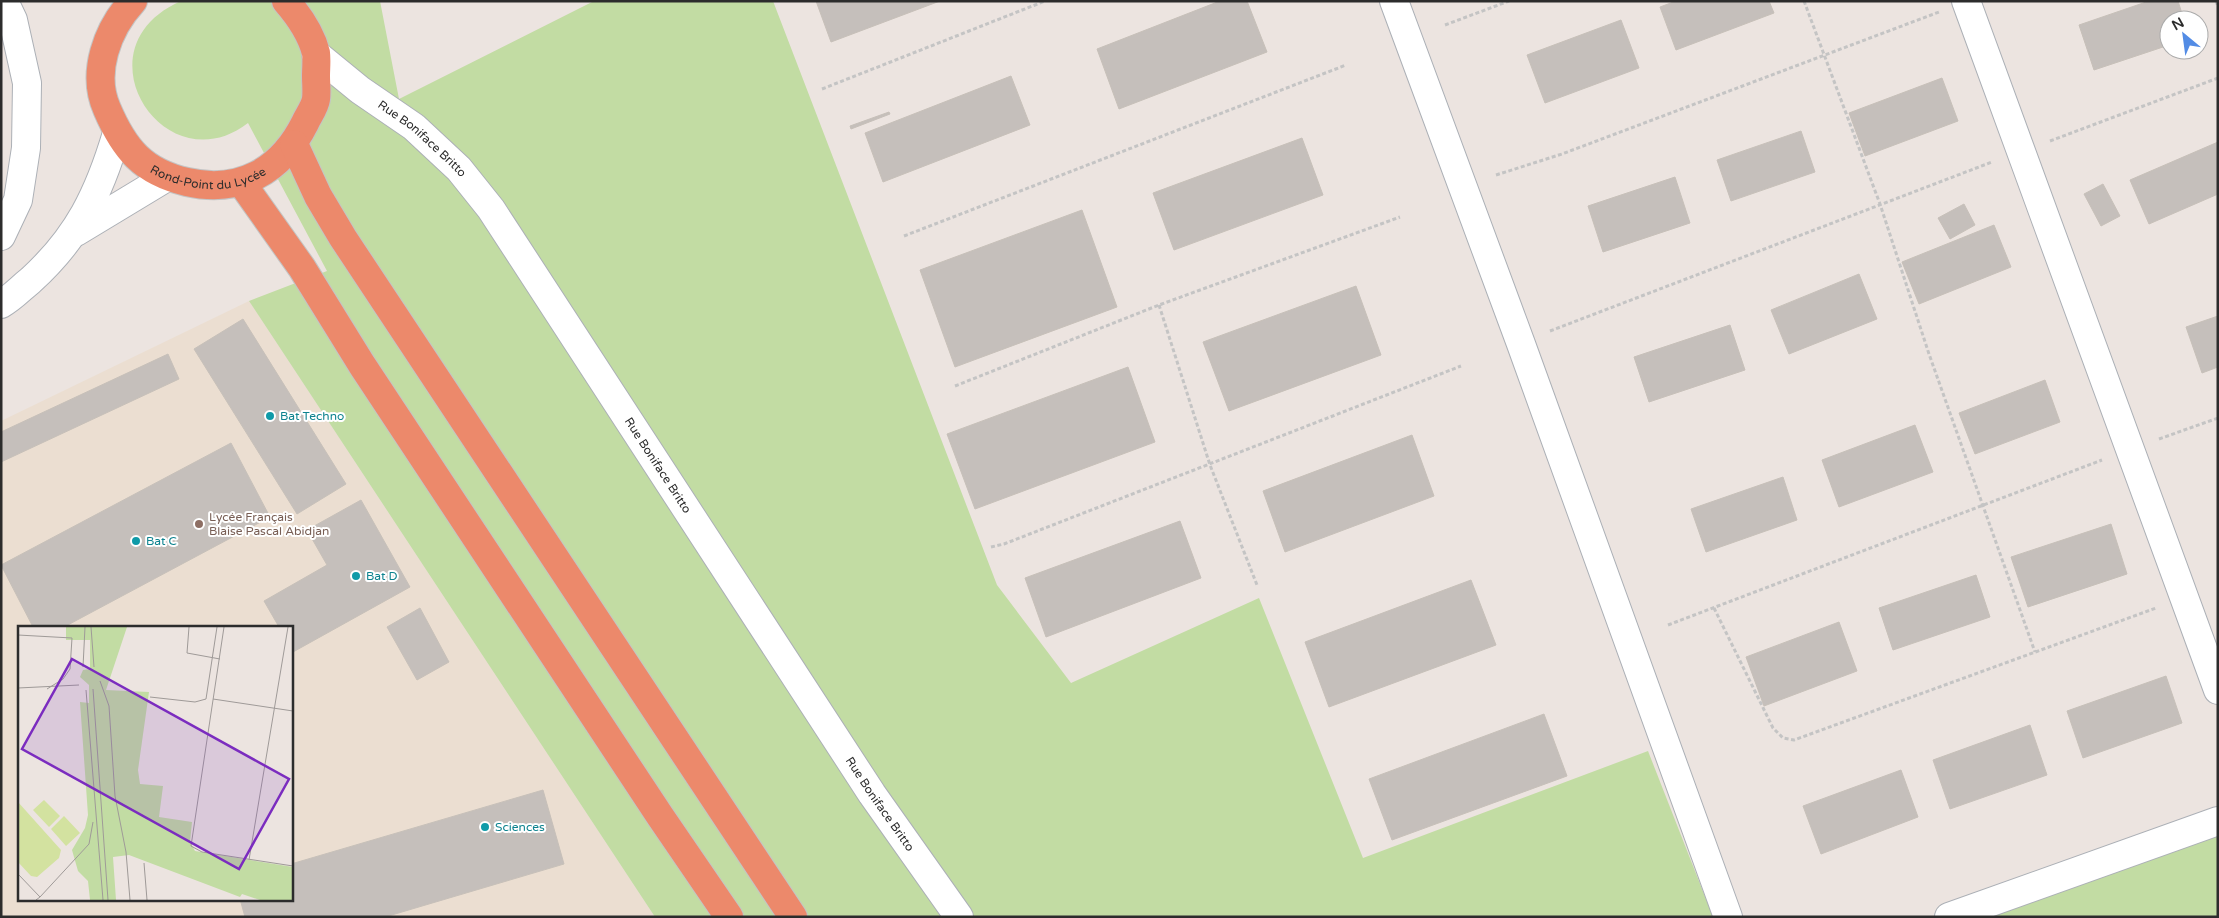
<svg xmlns="http://www.w3.org/2000/svg" width="2219" height="918" font-family="'Varela Round',sans-serif">
<rect width="100%" height="100%" fill="#ece4e0"/>
<!-- education -->
<path fill="#ebded1" fill-rule="evenodd" d="M249,301l406,616h-654v-496zM19,627h272v272h-272z"/>
<!-- green -->
<path fill="#c2dca3" d="M181,1h199l19,98 195,-98h179l224,584 74,98 188,-85 104,260 285,-107 65,166h-1058l-406,-616 78,-30 -79,-148c-83,64 -174,-75 -67,-122z
M2218,818v99h-275z"/>
<!-- building -->
<path fill="#c5bfbb" stroke="#c7c0b9" d="M816,1h124l-109,41z
M1220,1h27l20,51 -148,57 -22,-60z
M1676,1h93l5,12 -98,37 -16,-43z
M2149,1h29l6,19h-15v25l-75,25 -15,-45z
M1621,20l18,48 -94,35 -18,-48z
M1011,76l19,49 -147,57 -18,-49z
M1942,78l16,43 -93,35 -16,-43z
M889,112l1,2 -39,15 -1,-3z
M1801,131l14,41 -84,29 -14,-41z
M1302,138l21,57 -149,55 -21,-57z
M2218,142v52l-69,30 -19,-44z
M1675,177l15,46 -87,29 -15,-46z
M2103,184l17,32 -19,10 -17,-32z
M1964,204l11,21 -25,14 -12,-21z
M1082,210l35,97 -162,60 -35,-97z
M1994,225l17,42 -92,37 -17,-42z
M1859,274l18,45 -88,35 -18,-44z
M1356,286l25,69 -152,56 -26,-69z
M2218,316v51l-16,6 -16,-46z
M243,319l103,165 -49,30 -103,-165z
M1730,325l15,45 -96,32 -15,-45z
M168,354l11,25 -178,83v-30z
M1128,367l27,75 -180,67 -28,-75z
M2045,380l15,42 -85,32 -16,-41z
M1915,425l18,47 -94,35 -17,-47z
M1412,435l22,61 -149,56 -22,-61z
M231,443l39,74 -206,110h-31l-32,-62z
M1783,477l14,43 -91,32 -15,-43z
M361,500l49,87 -117,65 -2,-4v-21h-12l-15,-26 63,-36 -20,-35z
M1180,521l21,57 -155,59 -21,-59z
M2111,524l16,50 -99,33 -17,-50z
M1976,575l14,42 -97,33 -14,-42z
M1471,580l25,65 -167,62 -24,-65z
M420,608l29,54 -32,18 -30,-53z
M1839,622l18,49 -93,35 -18,-49z
M2166,676l16,47 -99,35 -16,-47z
M1544,714l23,62 -175,64 -23,-61z
M2030,725l17,50 -97,34 -17,-49z
M1901,770l17,47 -97,37 -18,-48z
M543,790l21,74 -179,53h-140l-5,-18h51v-35z"/>
<g fill="none" stroke-linecap="round" stroke-linejoin="round">
<defs>
<g id="minor">
<path d="M1394,1l127,343 207,573"/>
<path d="M1966,1l252,689"/>
<path id="s1" d="M316,54l44,36 54,37 45,42 32,40 381,585 87,123"/>
<path d="M76,232l91,-55"/>
<path d="M1,236l17,-36 8,-52 1,-65 -14,-63 -9,-19"/>
<path d="M1,304c11,-6 20,-16 30,-24 47,-43 68,-86 86,-147"/>
<path d="M1949,917l269,-96"/>
</g>
<g id="highway">
<path id="s2" d="M133,1c-26,28 -42,72 -26,108 17,40 36,63 80,73 53,12 94,-11 118,-59 3,-7 10,-16 11,-24 1,-7 0,-16 0,-23 0,-7 1,-16 0,-23 -5,-20 -17,-37 -30,-52"/>
<path d="M294,144l24,52 25,42 450,679"/>
<path d="M241,182l61,86 60,97 298,451 69,101"/>
</g>
</defs>
<!-- minor casing -->
<use href="#minor" stroke="#acb0b6" stroke-width="30"/>
<!-- highway casing -->
<use href="#highway" stroke="#c4c4c4" stroke-width="30"/>
<!-- path -->
<path stroke="#c4c4c4" stroke-width="3" stroke-dasharray="4 2.5" stroke-linecap="butt" d="M1804,1l76,203 49,150 106,298
M2216,1l2,6
M1445,25l64,-24
M822,89l223,-88
M2050,141l168,-63
M1496,175l66,-21 377,-142
M904,236l442,-171
M1159,305l51,160 47,120
M1550,331l442,-169
M955,386l204,-81 241,-88
M2159,439l59,-21
M991,547l13,-3 457,-178
M1714,608l59,120 10,10 11,2 362,-132
M1668,625l434,-165"/>
<!-- minor -->
<use href="#minor" stroke="#fff" stroke-width="28"/>
<!-- highway -->
<use href="#highway" stroke="#ec896b" stroke-width="28"/>
</g>
<!-- markers -->
<g fill="#0f9aa8" stroke="#fff" stroke-width="2">
<circle cx="270" cy="416" r="5"/>
<circle cx="136" cy="541" r="5"/>
<circle cx="356" cy="576" r="5"/>
<circle cx="485" cy="827" r="5"/>
</g>
<circle fill="#8d6e63" stroke="#fff" stroke-width="2" cx="199" cy="524" r="5"/>
<g text-anchor="middle" dominant-baseline="central" stroke-width="4" stroke-linejoin="round" paint-order="stroke">
<!-- street labels -->
<g font-size="12" fill="#2c2c2c" stroke="#fff">
<text stroke="none"><textPath href="#s1" startOffset="136">Rue Boniface Britto</textPath></text>
<text stroke="none"><textPath href="#s2" startOffset="252">Rond-Point du Lycée</textPath></text>
<text stroke="none"><textPath href="#s1" startOffset="541">Rue Boniface Britto</textPath></text>
<text stroke="none"><textPath href="#s1" startOffset="946">Rue Boniface Britto</textPath></text>
</g>
<!-- culture labels -->
<g font-size="12" fill="#0d838f" stroke="#fff" text-anchor="start">
<text x="280" y="416">Bat Techno</text>
<text x="146" y="541">Bat C</text>
<text x="366" y="576">Bat D</text>
<text x="495" y="827">Sciences</text>
</g>
<!-- education labels -->
<g font-size="12" fill="#785e54" stroke="#fff" text-anchor="start">
<text x="209" y="517">Lycée Français<tspan x="209" dy="14">Blaise Pascal Abidjan</tspan></text>
</g>
</g>
<!-- overview -->
<g transform="translate(18 626)">
<rect width="275" height="275" fill="#ece4e0"/>
<path d="M48,1h61l-21,63 43,2 -11,78 2,14 23,2 -4,31 33,5 -2,20 5,9 98,16v33h-33l-18,-6 -2,3 -111,-42 -16,2 3,43h-26l-2,-19 -10,-10 -6,-21 13,-22 3,-13 -8,-113 9,1v-18l-9,-8 3,-7 7,-1v-29h-24z" fill="#c2dca3"/>
<path d="M26,174l16,16 -11,11 -16,-17zM0,176l43,48 -2,8 -22,19 -6,-1 -13,-14zM46,190l16,17 -14,13 -15,-17z" fill="#d3e2a0"/>
<path fill="none" stroke="#9f9a98" stroke-width="1" d="M73,1l3,40M171,1l-2,26 33,6M206,1l-33,219 11,6 91,14M0,9l54,3 -2,31 -7,10 -16,10M65,41l2,-40M82,55l9,25 6,90 11,56 4,48M0,62l61,-3M75,63l15,211M68,64l17,210M132,71l45,5 11,-3 11,-72M195,73l80,12M231,234l39,-233M126,237l3,37M0,248l22,23 -4,3M22,271l49,-53 4,-22"/>
<path fill="#7b2cbf" fill-opacity="0.15" stroke="#7b2cbf" stroke-width="2.5" d="M54,33l217,120 -50,90 -217,-120z"/>
<rect width="275" height="275" fill="none" stroke="#2c2c2c" stroke-width="2.5"/>
</g>
<!-- border -->
<rect width="2219" height="918" fill="none" stroke="#2c2c2c" stroke-width="5"/>
<!-- north arrow -->
<g transform="translate(2184 35) rotate(331)"><circle r="24" fill="#ffffff" stroke="#ababab"/>
<path d="M0-4L9 19L0 12L-9 19Z" fill="#538ce5"/>
<text y="-8" font-size="14" font-weight="bold" text-anchor="middle" fill="#2c2c2c">N</text>
</g>
</svg>
